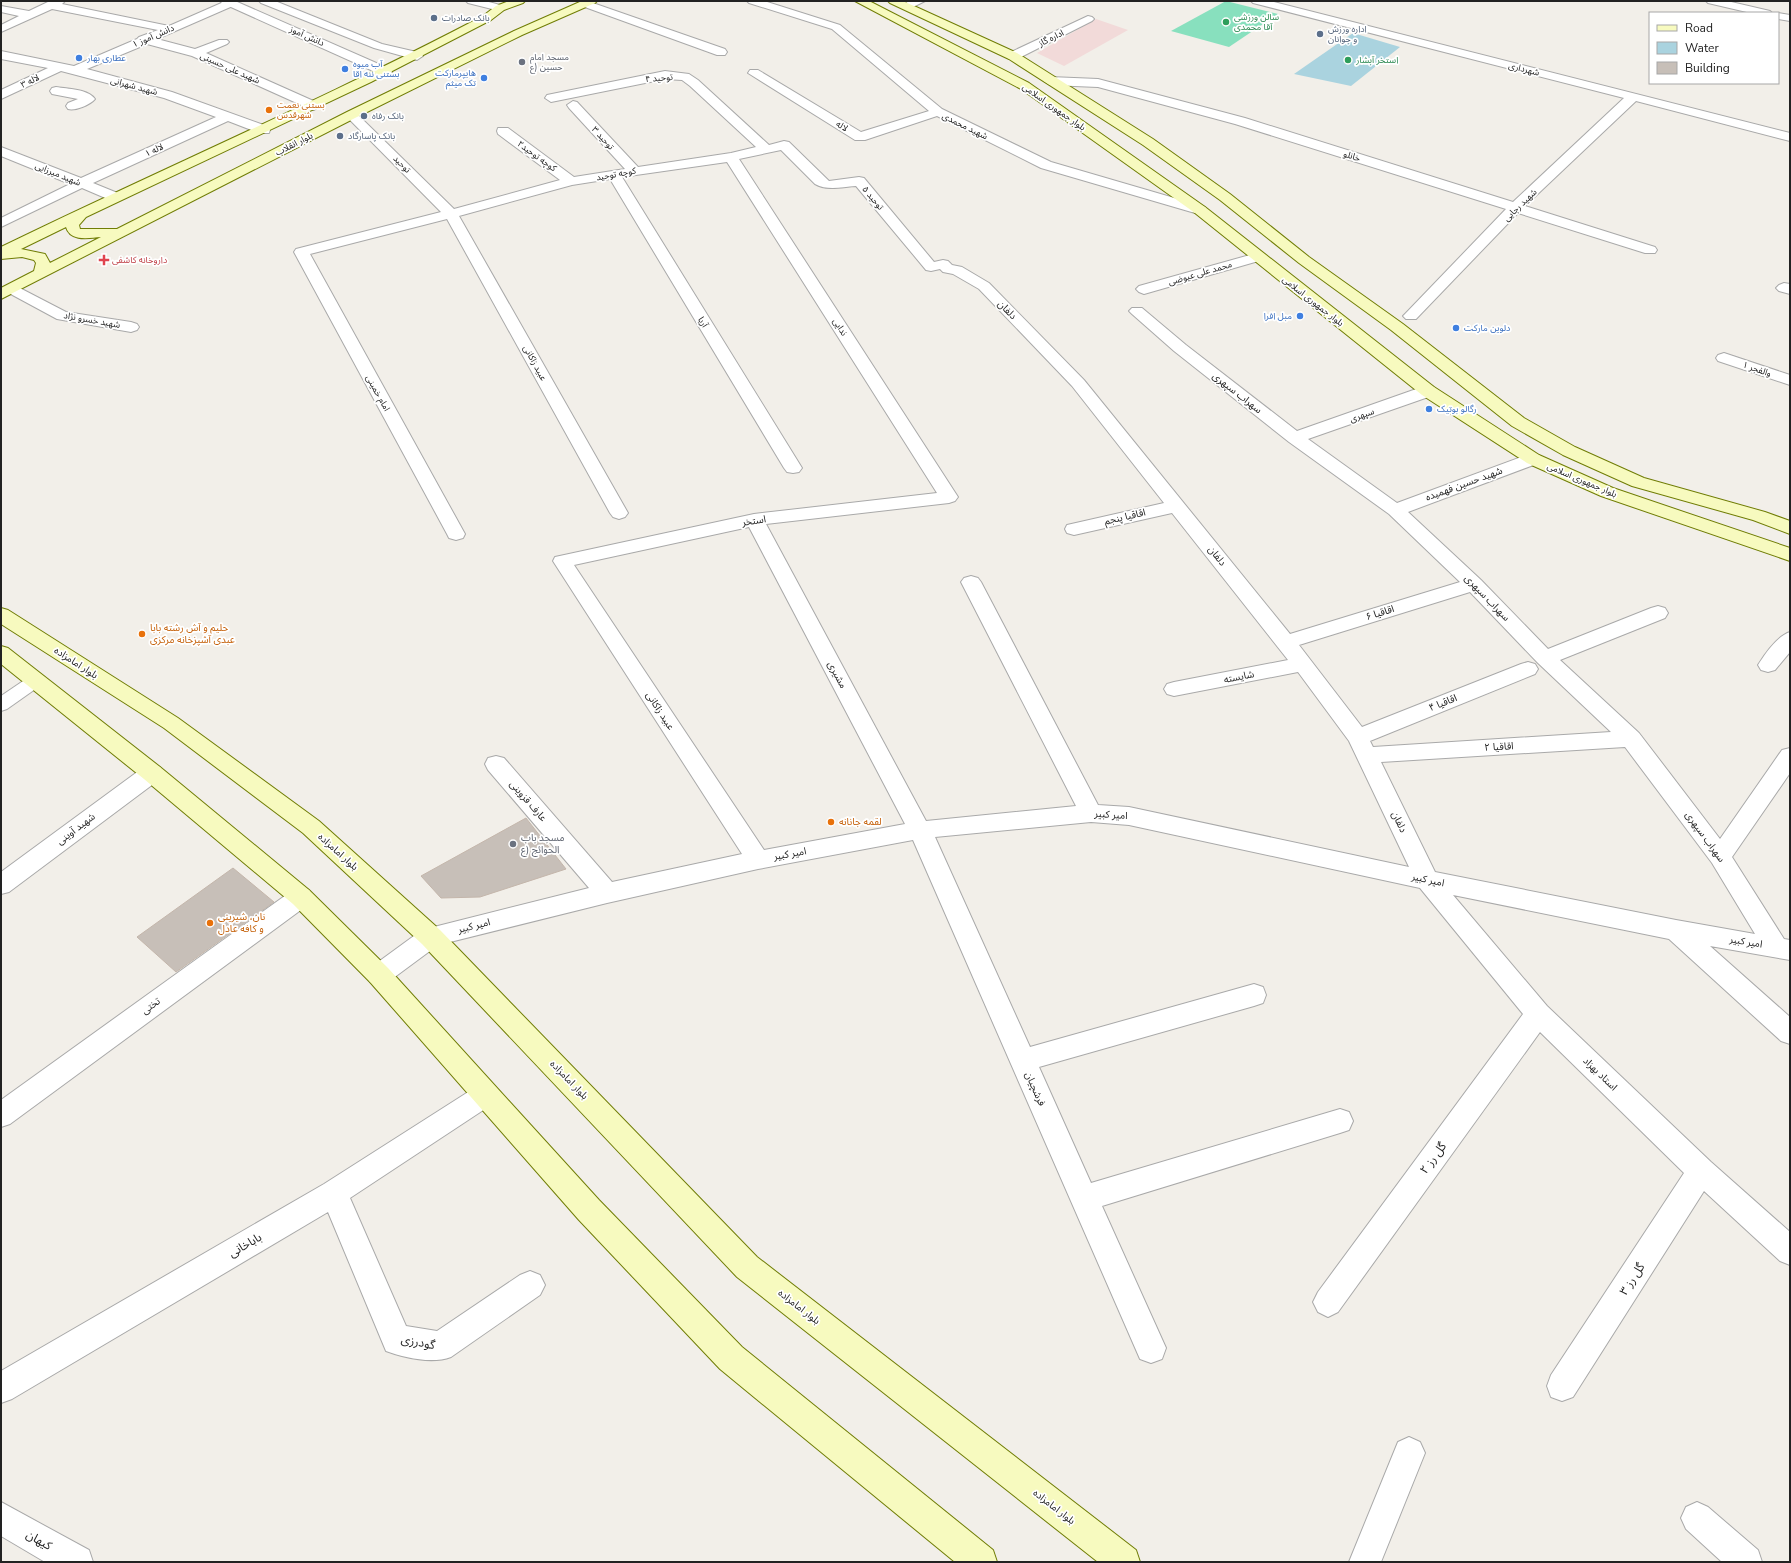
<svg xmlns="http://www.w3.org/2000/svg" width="1791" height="1563" font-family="'Nunito Sans','Noto Sans Arabic',sans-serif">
<rect width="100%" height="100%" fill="#f2efe9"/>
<!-- commercial -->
<path fill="#f2dad9" d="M1096,19l32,11 -64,36 -27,-13z"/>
<!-- pitch -->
<path fill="#88e0be" d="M1226,1l52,13 -49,33 -58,-16z"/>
<!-- water -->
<path fill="#aad3df" d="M1353,33l47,14 -49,39 -57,-12z"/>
<!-- building -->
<path fill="#c7bfb8" stroke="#c4b6ab" d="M526,818l40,51 -86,28 -39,1 -20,-22z
M233,868l41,34 -98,70 -39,-35z"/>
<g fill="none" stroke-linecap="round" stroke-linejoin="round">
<defs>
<path id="service" d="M35,675l6,2 2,4 -2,4 -34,24 -6,2v-15l28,-19z"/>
<path id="minor" d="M50,1h15l-3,3 107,22 57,-25h9l2,2 -2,2 -78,34 38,10 24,-9h8l2,2 -2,2 -21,9 112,50 2,3 -6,4 -4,-1 -118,-53 -45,-12 -60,25 85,23 97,35 1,3 -1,3h-10l-31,-12 -135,62 27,11 2,3 -2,3h-10l-28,-12 -81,39v-9l69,-34 -69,-28v-9l80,31 135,-61 -52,-19 -103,-27 -60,28v-9l47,-22 -47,-9v-8l73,15 63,-27 2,-2 19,-7 -106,-21 -51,23v-7l18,-9 -18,-4v-6l28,5z
M466,1h19l19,5 2,2 -6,3 -32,-8z
M747,1h17l76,24 102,84 109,53 154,45 2,3 -2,3h-10l-154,-45 -104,-52 -72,24h-10l-107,-67 2,-3h8l103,62 68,-21 -97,-82 -83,-26z
M909,1h16l-14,7h-8l-2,-2z
M1251,1h19l520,132v8l-154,-40 -111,105 130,41 2,3 -2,3h-10l-127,-40 -102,106h-10l-3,-3 3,-3 100,-104 -271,-85 -137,-37 -48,-2 -6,-4 6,-4 48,2 147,39 268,84 111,-104 -371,-95z
M1706,1h21l43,10 2,2h-21l-43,-10z
M582,2h8l135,47 2,3 -2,3h-8l-135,-49 -2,-2z
M1776,13h2l12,2v6l-12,-2v-6z
M1088,16l4,1 2,2 -2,2 -75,38h-8l-2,-3 2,-3z
M665,71l24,3 9,6 71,65 15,-4 5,1 40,39 30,-4 5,1 70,84 9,-2 5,1 4,4 10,2 27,16 95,97 206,254 170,-52 -71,-68 -100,-72 -115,-91 -42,-37 -3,-3 3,-3h10l44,37 111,86 125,-44 6,-1 6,1 2,4 -2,4 -126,44 89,64 130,-48 6,-1 6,1 3,4 -3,4 -131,49 73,68 67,69 103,-41 7,-2 7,2 3,5 -3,5 -105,42 79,73 81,106 62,-89 8,-2v25l-58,84 52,82 6,1v20l-80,-14 80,71v27l-9,-3 -112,-102 -216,-44 94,111 164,156 79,70v33l-10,-4 -76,-70 -131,206 -11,4 -11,-4 -4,-11 4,-11 133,-202 -144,-141 -202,280 -10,5 -10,-5 -5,-10 5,-10 205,-278 -103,-126 -291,-63 -38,-3 -156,15 95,210 224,-63 9,3 3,8 -3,8 -9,3 -215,61 52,116 249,-74 9,3 4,9 -4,9 -9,3 -238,73 64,142 -4,11 -11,4 -11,-4 -227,-519 -155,29 -151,34 -169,42 -50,37 -9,3 -9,-3 -3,-7 3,-7 52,-38 167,-42 -101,-118 -3,-6 3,-6 8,-2 8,2 108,124 130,-28 -189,-293 2,-4 199,-43 183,-21 -210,-331 -105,15 180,291 -3,4 -6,1 -6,-1 -3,-4 -174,-289 -38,6 -113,31 169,297 -3,4 -6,2 -6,-2 -3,-4 -163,-294 -137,35 155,280 -2,4 -7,2 -7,-2 -2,-4 -153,-282 2,-3 145,-37 -96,-97 6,-4 4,1 99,97 106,-29 -62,-46 -1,-3 1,-3h10l66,49 51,-8 -56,-61 -2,-3 6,-4 4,1 61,65 93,-14 25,-6 -66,-61 -8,-6 -17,-1 -114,23 -6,-4 2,-3zM781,150l34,34c13,7 26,3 41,2l70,84 5,1 9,-2 3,3 10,2 26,15 93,97 92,117 -97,22 -2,4 2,4 7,2 98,-22 116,147 -114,22 -7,2 -3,5 3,5 7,2 124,-24 51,69 60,126 -280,-60 -31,-2 -117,-223 -3,-4 -7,-2 -7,2 -3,4 115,224 -150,15 -160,-297 183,-21 6,-2 3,-4 -219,-338zM749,527l156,297 -141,26 -190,-285zM1470,592l68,71 73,69 -238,15 -3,-6 165,-67 3,-5 -3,-5 -7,-2 -7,2 -159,63 -63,-82zM1625,747l87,116 43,71 -79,-14 -241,-48 -54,-110z
M56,87c12,2 32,2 39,12 -5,6 -20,12 -27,10l-2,-3 2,-3 10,-4 -26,-5 -2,-3 2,-3z
M1257,253l5,1 2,3 -2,3 -118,34 -5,-2 -3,-3 3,-3z
M1784,283l6,1v10l-11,-3 -3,-3 3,-3z
M12,284l54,28 65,10 6,2 2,3 -2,3 -6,2 -74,-13 -50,-27 -3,-3 3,-3z
M1724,353l66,22v10l-72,-24 -2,-3 2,-3z
M1790,632v20l-15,18 -7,2 -7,-2 -3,-5c7,-11 19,-29 32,-33z
M152,765l8,2 3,6 -3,6 -151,113 -8,2v-22l143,-105z
M301,887l8,3 4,7 -4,7 -299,220 -9,3v-27l292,-210z
M485,1083l9,4 4,8 -4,8 -144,95 56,128 31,5 83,-56 10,-4 10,4 5,10 -5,10 -89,62c-19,7 -46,1 -65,-6l-58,-139 -316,187 -11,4v-32l323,-187 152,-97z
M1409,1437l11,5 5,11 -44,109h-32l49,-120z
M1,1502l88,48 4,12h-48l-44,-26z
M1697,1502l11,5 50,43 4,12h-40l-36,-33 -5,-11 5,-11z"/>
<path id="tertiary" d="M220,1h15l155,68 2,3 -2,3h-8l-160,-72z
M259,1h16l107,43 39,9 2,3 -6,4 -43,-12 -113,-45z"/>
<path id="secondary" d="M509,1h16l-2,2 -19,7 -13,10 -120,62 -285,135 -7,8 1,4h37l230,-117 167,-81 68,-30h15l-2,2 -73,32 -167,83 -354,181v-11l33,-17 2,-8 -2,-3 -12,-3 -21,2v-12c160,-78 324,-148 482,-231l13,-10zM66,227c4,15 23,11 35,10l-51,26 -5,-9 -24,-5z
M855,1h14l160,82 176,124 229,180 105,68 74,33 177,60v13l-189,-65 -74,-33 -105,-68 -227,-182 -174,-124z
M888,1h15l114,52 136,86 77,55 79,63 94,67 121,94 51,29 69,31 121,34 25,9v13l-37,-14 -121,-34 -69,-31 -51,-29 -121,-96 -92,-67 -79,-63 -77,-55 -134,-86 -119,-56z
M1,608l7,2 170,108 141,103 121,109 317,327 379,293 4,12h-42l-361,-285 -315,-333 -119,-111 -139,-105 -163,-104z
M1,646l7,2 152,119 149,123 79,78 211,232 143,147 251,203 4,12h-42l-235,-193 -141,-149 -209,-238 -77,-78 -149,-125 -143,-115z"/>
</defs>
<!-- service casing -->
<use href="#service" stroke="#a9a9a9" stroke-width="2"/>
<!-- minor casing -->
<use href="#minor" stroke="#a9a9a9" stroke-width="2"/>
<!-- tertiary casing -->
<use href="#tertiary" stroke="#a9a9a9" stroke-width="2"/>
<!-- secondary casing -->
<use href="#secondary" stroke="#707d05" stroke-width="2"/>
<!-- service -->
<use href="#service" fill="#fff" fill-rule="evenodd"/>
<!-- minor -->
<use href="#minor" fill="#fff" fill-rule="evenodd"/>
<!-- tertiary -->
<use href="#tertiary" fill="#fff" fill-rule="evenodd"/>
<!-- secondary -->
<use href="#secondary" fill="#f7fabf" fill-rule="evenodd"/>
</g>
<!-- markers -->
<g fill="#5c6f8a" stroke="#fff" stroke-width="1.5">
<circle cx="434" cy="18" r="4"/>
<circle cx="1320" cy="34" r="4"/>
<circle cx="364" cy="116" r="4"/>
<circle cx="340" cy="136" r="4"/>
</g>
<g fill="#2e9e5b" stroke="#fff" stroke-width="1.5">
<circle cx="1226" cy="22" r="4"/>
<circle cx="1348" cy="60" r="4"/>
</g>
<g fill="#3f7fe0" stroke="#fff" stroke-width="1.5">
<circle cx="79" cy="58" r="4"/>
<circle cx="345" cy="69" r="4"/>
<circle cx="484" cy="78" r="4"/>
<circle cx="1300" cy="316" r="4"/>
<circle cx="1456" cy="328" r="4"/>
<circle cx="1429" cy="409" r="4"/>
</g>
<g fill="#6b7280" stroke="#fff" stroke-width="1.5">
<circle cx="522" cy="62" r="4"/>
<circle cx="513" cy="844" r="4"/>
</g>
<g fill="#e8710a" stroke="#fff" stroke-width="1.5">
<circle cx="269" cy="110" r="4"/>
<circle cx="142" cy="634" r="4"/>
<circle cx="831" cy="822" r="4"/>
<circle cx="210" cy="923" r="4"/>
</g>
<path fill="#e0444e" stroke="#fff" stroke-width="1.5" d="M102 254h4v4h4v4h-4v4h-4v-4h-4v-4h4z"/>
<g text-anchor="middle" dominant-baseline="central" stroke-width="3.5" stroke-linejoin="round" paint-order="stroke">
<!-- far-leisure labels -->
<g font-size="9" fill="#27864d" stroke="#fff" text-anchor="start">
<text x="1234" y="17">سالن ورزشی<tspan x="1234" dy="10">آقا محمدی</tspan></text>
<text x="1356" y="60">استخر آبشار</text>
</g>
<!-- far-service labels -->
<g font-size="9" fill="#4e5e75" stroke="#fff" text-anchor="start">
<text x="442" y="18">بانک صادرات</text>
<text x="1328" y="29">اداره ورزش<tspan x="1328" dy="10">و جوانان</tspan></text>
<text x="372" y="116">بانک رفاه</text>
<text x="348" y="136">بانک پاسارگاد</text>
</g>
<!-- far-street labels -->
<g font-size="9" fill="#222" stroke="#fff">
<text transform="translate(153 36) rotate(-23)">دانش آموز ۱</text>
<text transform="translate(307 36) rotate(24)">دانش آموز</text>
<text transform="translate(1051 38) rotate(-26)">اداره گاز</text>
<text transform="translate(230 68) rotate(24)">شهید علی حسینی</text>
<text transform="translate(1524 69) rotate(14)">شهرداری</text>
<text transform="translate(659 78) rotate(-5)">توحید ۴</text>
<text transform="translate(30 81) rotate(-26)">لاله ۳</text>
<text transform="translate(134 86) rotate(15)">شهید شهرانی</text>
<text transform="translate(1054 107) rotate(35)">بلوار جمهوری اسلامی</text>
<text transform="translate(842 126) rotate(31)">لاله</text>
<text transform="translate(965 126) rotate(26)">شهید محمدی</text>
<text transform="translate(603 138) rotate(47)">توحید ۳</text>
<text transform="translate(294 144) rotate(-27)">بلوار انقلاب</text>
<text transform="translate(154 150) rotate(-25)">لاله ۱</text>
<text transform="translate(537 156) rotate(36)">کوچه توحید۲</text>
<text transform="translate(1352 156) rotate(18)">خانلو</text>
<text transform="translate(402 164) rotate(45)">توحید</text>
<text transform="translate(58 174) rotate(22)">شهید میرزایی</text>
<text transform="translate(616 174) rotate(-10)">کوچه توحید</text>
<text transform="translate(873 198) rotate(50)">توحید ۵</text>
<text transform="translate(1520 205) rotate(-44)">شهید رجایی</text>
<text transform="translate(1200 273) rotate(-16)">محمد علی عیوضی</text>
<text transform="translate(1313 301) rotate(38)">بلوار جمهوری اسلامی</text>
<text transform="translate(92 320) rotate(10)">شهید خسرو نژاد</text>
<text transform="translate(703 322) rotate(59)">آریا</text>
<text transform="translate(840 327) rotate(57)">ندایی</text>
<text transform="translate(535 363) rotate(61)">عبید زاکانی</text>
<text transform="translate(1757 369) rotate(19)">والفجر ۱</text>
<text transform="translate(378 393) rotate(61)">امام خمینی</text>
<text transform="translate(1362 415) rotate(-20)">سپهری</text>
<text transform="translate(1582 480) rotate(23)">بلوار جمهوری اسلامی</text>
</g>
<!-- far-worship labels -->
<g font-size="9" fill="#5b616d" stroke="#fff" text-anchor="start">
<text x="530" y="57">مسجد امام<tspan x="530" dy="10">حسین (ع</tspan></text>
</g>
<!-- far-shop labels -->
<g font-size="9" fill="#366cbe" stroke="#fff" text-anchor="start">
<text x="87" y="58">عطاری بهار</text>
<text x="353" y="64">آب میوه<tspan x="353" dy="10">بستنی ننه اقا</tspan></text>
<text x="476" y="73" text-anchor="end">هایپرمارکت<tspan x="476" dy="10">تک میثم</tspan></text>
<text x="1292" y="316" text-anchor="end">مبل افرا</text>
<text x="1464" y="328">دلوین مارکت</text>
<text x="1437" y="409">رگالو بوتیک</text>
</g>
<!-- far-food labels -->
<g font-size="9" fill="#c56008" stroke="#fff" text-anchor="start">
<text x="277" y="105">بستنی نعمت<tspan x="277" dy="10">شهرقدس</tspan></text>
</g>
<!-- far-health labels -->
<g font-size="9" fill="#be3a42" stroke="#fff" text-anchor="start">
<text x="112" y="260">داروخانه کاشفی</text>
</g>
<!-- street labels -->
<g font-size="10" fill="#222" stroke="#fff">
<text transform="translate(1007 310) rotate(46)">دلفان</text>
<text transform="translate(1237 393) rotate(38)">سهراب سپهری</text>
<text transform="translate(1464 484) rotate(-20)">شهید حسین فهمیده</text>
<text transform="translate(1125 517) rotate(-13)">اقاقیا پنجم</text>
<text transform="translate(754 521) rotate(-9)">استخر</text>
<text transform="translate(1217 556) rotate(52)">دلفان</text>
<text transform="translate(1487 598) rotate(46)">سهراب سپهری</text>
<text transform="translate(1380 613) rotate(-17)">اقاقیا ۶</text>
<text transform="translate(76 663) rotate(33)">بلوار امامزاده</text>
<text transform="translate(837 675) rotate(62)">مشیری</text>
<text transform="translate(1239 677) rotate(-11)">شایسته</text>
<text transform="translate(1443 703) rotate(-22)">اقاقیا ۴</text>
<text transform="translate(660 711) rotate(57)">عبید زاکانی</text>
<text transform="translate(1499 747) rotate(-3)">اقاقیا ۲</text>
<text transform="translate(528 801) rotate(49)">عارف قزوینی</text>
<text transform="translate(1111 815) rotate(4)">امیر کبیر</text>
<text transform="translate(1399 822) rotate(64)">دلفان</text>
<text transform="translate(76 829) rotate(-37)">شهید آوینی</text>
<text transform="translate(1705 837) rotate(54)">سهراب سپهری</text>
<text transform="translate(338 852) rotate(42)">بلوار امامزاده</text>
<text transform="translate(790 854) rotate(-10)">امیر کبیر</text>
<text transform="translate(1428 880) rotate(12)">امیر کبیر</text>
<text transform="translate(474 926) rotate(-14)">امیر کبیر</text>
<text transform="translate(1746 942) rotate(9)">امیر کبیر</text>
<text transform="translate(151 1006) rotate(-36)">تختی</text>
<text transform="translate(1600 1074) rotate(44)">استاد بهزاد</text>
<text transform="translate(569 1080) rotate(46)">بلوار امامزاده</text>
<text transform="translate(1035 1089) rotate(66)">فرشچیان</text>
<text transform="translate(799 1307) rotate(38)">بلوار امامزاده</text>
<text transform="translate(1054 1507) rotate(38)">بلوار امامزاده</text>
</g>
<!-- food labels -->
<g font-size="10" fill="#c56008" stroke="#fff" text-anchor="start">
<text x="150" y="628">حلیم و آش رشته بابا<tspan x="150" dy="12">عبدی آشپزخانه مرکزی</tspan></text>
<text x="839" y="822">لقمه جانانه</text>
<text x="218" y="917">نان، شیرینی<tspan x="218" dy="12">و کافه عادل</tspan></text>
</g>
<!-- worship labels -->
<g font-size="10" fill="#5b616d" stroke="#fff" text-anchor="start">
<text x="521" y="838">مسجد باب<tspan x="521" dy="12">الحوائج (ع</tspan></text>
</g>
<!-- near-street labels -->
<g font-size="12" fill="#222" stroke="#fff">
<text transform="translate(1433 1158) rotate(-54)">گل رز ۲</text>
<text transform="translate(245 1245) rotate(-30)">باباخانی</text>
<text transform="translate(1632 1279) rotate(-57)">گل رز ۳</text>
<text transform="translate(418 1342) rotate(11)">گودرزی</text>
<text transform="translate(39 1540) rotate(30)">کیهان</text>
</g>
</g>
<!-- border -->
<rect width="1791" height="1563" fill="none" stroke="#222222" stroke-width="4"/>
<!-- legend -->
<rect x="1649" y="12" width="130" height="72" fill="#ffffff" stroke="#a7a7a7"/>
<rect x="1657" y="25" width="20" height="6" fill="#f7fabf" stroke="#a7a7a7"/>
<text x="1685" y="32" font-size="12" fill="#222222">Road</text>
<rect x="1657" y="42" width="20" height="12" fill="#aad3df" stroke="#a7a7a7"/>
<text x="1685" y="52" font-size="12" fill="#222222">Water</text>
<rect x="1657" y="62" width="20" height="12" fill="#c7bfb8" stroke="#a7a7a7"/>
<text x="1685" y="72" font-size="12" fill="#222222">Building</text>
</svg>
